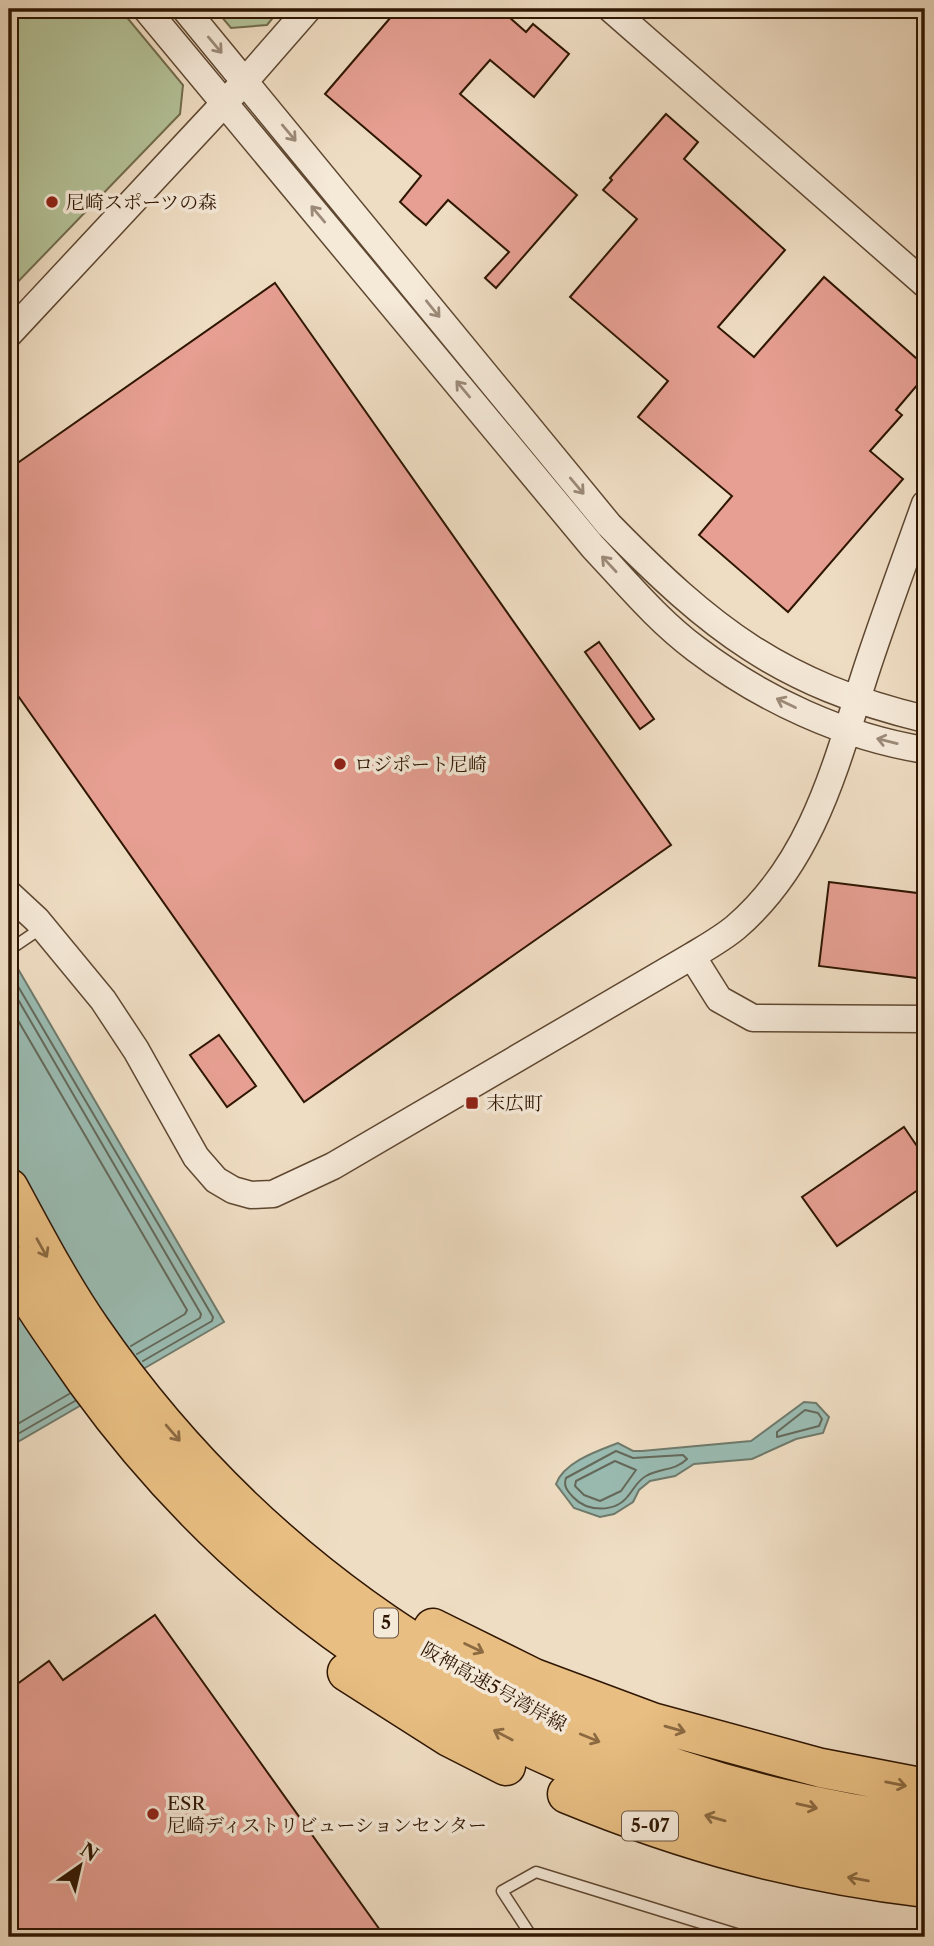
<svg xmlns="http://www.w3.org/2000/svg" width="934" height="1946" font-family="'Libre Caslon Text','Noto Serif JP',serif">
<rect width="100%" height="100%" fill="#efddc3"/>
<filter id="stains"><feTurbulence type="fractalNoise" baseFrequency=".00286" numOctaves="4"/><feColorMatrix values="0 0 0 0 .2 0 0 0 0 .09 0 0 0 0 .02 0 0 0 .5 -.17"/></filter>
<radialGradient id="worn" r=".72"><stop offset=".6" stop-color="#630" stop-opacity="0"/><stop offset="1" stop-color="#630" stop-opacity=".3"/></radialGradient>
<!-- green -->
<path fill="#b4c298" stroke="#726c4d" stroke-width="2" d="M9,9h111l63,76 -3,29 -171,177z
M215,9h65l-13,16 -36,3z"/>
<!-- water -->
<path fill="#9abcb3" stroke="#6f7a6c" stroke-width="2" d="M14,962l210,360 -215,125v-482z
M804,1402l12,1 13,14 -6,16 -27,6 -44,20 -58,5 -19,12 -25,5 -11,9 -6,12 -19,12 -14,3 -26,-9 -18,-24c8,-22 41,-33 62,-41l15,8h9l109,-10z"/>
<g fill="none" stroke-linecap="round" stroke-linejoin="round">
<!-- shore -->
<path stroke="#64695a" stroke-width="2" d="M9,971l204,346 -1,4 -69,40
M9,984l192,330 -1,4 -63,36
M9,1005l178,305 -2,4 -54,32
M805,1410l13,3 4,6 -3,7 -42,11v-5z
M9,1429l60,-35
M9,1439l66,-38
M616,1451l17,7 50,-3 4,4c-12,12 -27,9 -41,17 -9,5 -12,13 -18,20 -13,17 -41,16 -55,1 -5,-6 -10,-10 -7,-19z
M615,1461l21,9 -15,21 -21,10 -16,-6 -9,-9 1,-5z"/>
</g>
<!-- building -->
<path fill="#e69f92" stroke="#2f1602" stroke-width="2" d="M382,9h118l26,23 7,-8 36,30 -35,43 -44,-37 -30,34 117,101 -81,93 -11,-10 24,-26 -61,-52 -22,25 -12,-10 -14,-13 21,-26 -96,-82 66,-77z
M666,114l32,28 -14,17 101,91 -67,77 36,30 70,-80 101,89v10l-29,34 6,5 -32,36 33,28 -115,133 -89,-77 33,-39 -94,-79 30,-36 -98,-84 67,-78 -34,-29 9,-10 -2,-2z
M275,283l396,562 -367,257 -295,-419v-214z
M599,642l55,77 -14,10 -55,-77z
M829,882l96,12v85l-106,-13z
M219,1035l37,51 -29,21 -37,-52z
M904,1127l21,31v27l-88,61 -35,-49z
M155,1615l230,322h-376v-247l40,-29 14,19z"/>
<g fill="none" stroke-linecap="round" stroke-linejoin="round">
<defs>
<path id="service" d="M9,950l34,-23
M532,1937l-30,-46 34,-19 210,65"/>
<path id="tertiary" d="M146,9l447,538c33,35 64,73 103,102 66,50 147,88 229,101
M185,9l424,516c102,104 171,159 316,194
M611,9l314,275
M9,334l237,-254 62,-71
M9,894l28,26 66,80 33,50 60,107 20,23 17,10 18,5 22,-1 60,-28 359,-210c15,-9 31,-18 44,-29 79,-68 101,-168 132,-262 18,-54 38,-108 57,-161
M692,956l27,43 34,19 172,1"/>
<path id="motorway" d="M9,1188c26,48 51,96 82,141 194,282 497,455 834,495
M9,1263c23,42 51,80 78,119 200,276 503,436 838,479
M433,1628l101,50 118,44 169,46 104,20
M347,1672l102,65 57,29
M567,1794c122,50 227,78 358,94"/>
</defs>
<!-- service casing -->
<use href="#service" stroke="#5f4832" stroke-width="13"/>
<!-- tertiary casing -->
<use href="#tertiary" stroke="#5f4832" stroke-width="29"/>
<!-- motorway casing -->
<use href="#motorway" stroke="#2f1602" stroke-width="41"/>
<!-- service -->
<use href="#service" stroke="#f5e9d8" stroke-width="10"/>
<!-- tertiary -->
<use href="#tertiary" stroke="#f5e9d8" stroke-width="26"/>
<!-- motorway -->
<use href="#motorway" stroke="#e8be82" stroke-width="38"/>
</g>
<!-- one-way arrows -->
<defs><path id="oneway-shaft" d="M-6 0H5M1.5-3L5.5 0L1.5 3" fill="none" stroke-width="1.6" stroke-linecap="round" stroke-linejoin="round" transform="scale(1.75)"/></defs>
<g stroke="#9c8a78">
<use href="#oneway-shaft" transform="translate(215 45) rotate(50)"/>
<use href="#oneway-shaft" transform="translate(289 133) rotate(50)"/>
<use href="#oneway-shaft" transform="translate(318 214) rotate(-130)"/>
<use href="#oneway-shaft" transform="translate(433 309) rotate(51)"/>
<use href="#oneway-shaft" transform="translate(463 389) rotate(-130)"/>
<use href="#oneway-shaft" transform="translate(577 486) rotate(50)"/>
<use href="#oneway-shaft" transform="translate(609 564) rotate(-133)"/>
<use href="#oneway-shaft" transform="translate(786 703) rotate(-154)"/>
<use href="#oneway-shaft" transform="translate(887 741) rotate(-166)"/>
</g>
<g stroke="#8c6a42">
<use href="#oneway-shaft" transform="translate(42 1248) rotate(61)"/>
<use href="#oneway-shaft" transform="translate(173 1433) rotate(49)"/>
<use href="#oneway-shaft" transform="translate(474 1648) rotate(26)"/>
<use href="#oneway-shaft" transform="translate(675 1729) rotate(16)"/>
<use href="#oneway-shaft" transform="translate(503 1735) rotate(-152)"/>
<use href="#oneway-shaft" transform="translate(590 1738) rotate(22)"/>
<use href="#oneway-shaft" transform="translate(896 1784) rotate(11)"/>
<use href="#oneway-shaft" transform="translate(807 1806) rotate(13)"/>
<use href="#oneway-shaft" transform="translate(715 1818) rotate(-164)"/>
<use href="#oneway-shaft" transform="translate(858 1879) rotate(-170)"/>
</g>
<!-- markers -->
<g fill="#8f2418" stroke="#f5e9d8" stroke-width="2.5">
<circle cx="52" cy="202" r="7"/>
<circle cx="340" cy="764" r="7"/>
<rect x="465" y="1096" width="14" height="14" rx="3.5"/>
<circle cx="153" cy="1814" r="7"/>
</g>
<g text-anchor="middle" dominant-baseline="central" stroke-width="7" stroke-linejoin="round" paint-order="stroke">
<!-- shield labels -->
<g fill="#f5e9d8" stroke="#6a5542" stroke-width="2">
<rect x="374" y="1608.5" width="24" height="29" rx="5"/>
<rect x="622" y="1811.5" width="56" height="29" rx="5"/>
</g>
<g font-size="18" font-weight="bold" fill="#2f1602">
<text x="386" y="1623">5</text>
<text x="650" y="1826">5-07</text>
</g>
<!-- poi labels -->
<g font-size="19" fill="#2f1602" stroke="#f5e9d8" text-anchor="start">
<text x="66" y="202">尼崎スポーツの森</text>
<text x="354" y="764">ロジポート尼崎</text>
<text x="486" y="1103">末広町</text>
<text x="167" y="1803">ESR<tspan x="167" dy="22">尼崎ディストリビューションセンター</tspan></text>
</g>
<!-- street labels -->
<g font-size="19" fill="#2f1602" stroke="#f5e9d8">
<text transform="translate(494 1687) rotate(29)">阪神高速5号湾岸線</text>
</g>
</g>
<!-- margin -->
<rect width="934" height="1946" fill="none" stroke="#efddc3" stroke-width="35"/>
<rect x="10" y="10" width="913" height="1925" fill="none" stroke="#2f1602" stroke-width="3.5"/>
<rect x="18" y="18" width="899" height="1911" fill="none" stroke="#2f1602" stroke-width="2"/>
<!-- north arrow -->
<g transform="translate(80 1866) rotate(34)" stroke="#f5e9d8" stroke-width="5" paint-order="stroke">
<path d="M0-5L12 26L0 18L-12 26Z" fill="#2f1602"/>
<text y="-10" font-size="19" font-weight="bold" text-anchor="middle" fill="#2f1602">N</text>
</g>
<rect width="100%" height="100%" filter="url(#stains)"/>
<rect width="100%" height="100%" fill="url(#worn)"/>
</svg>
